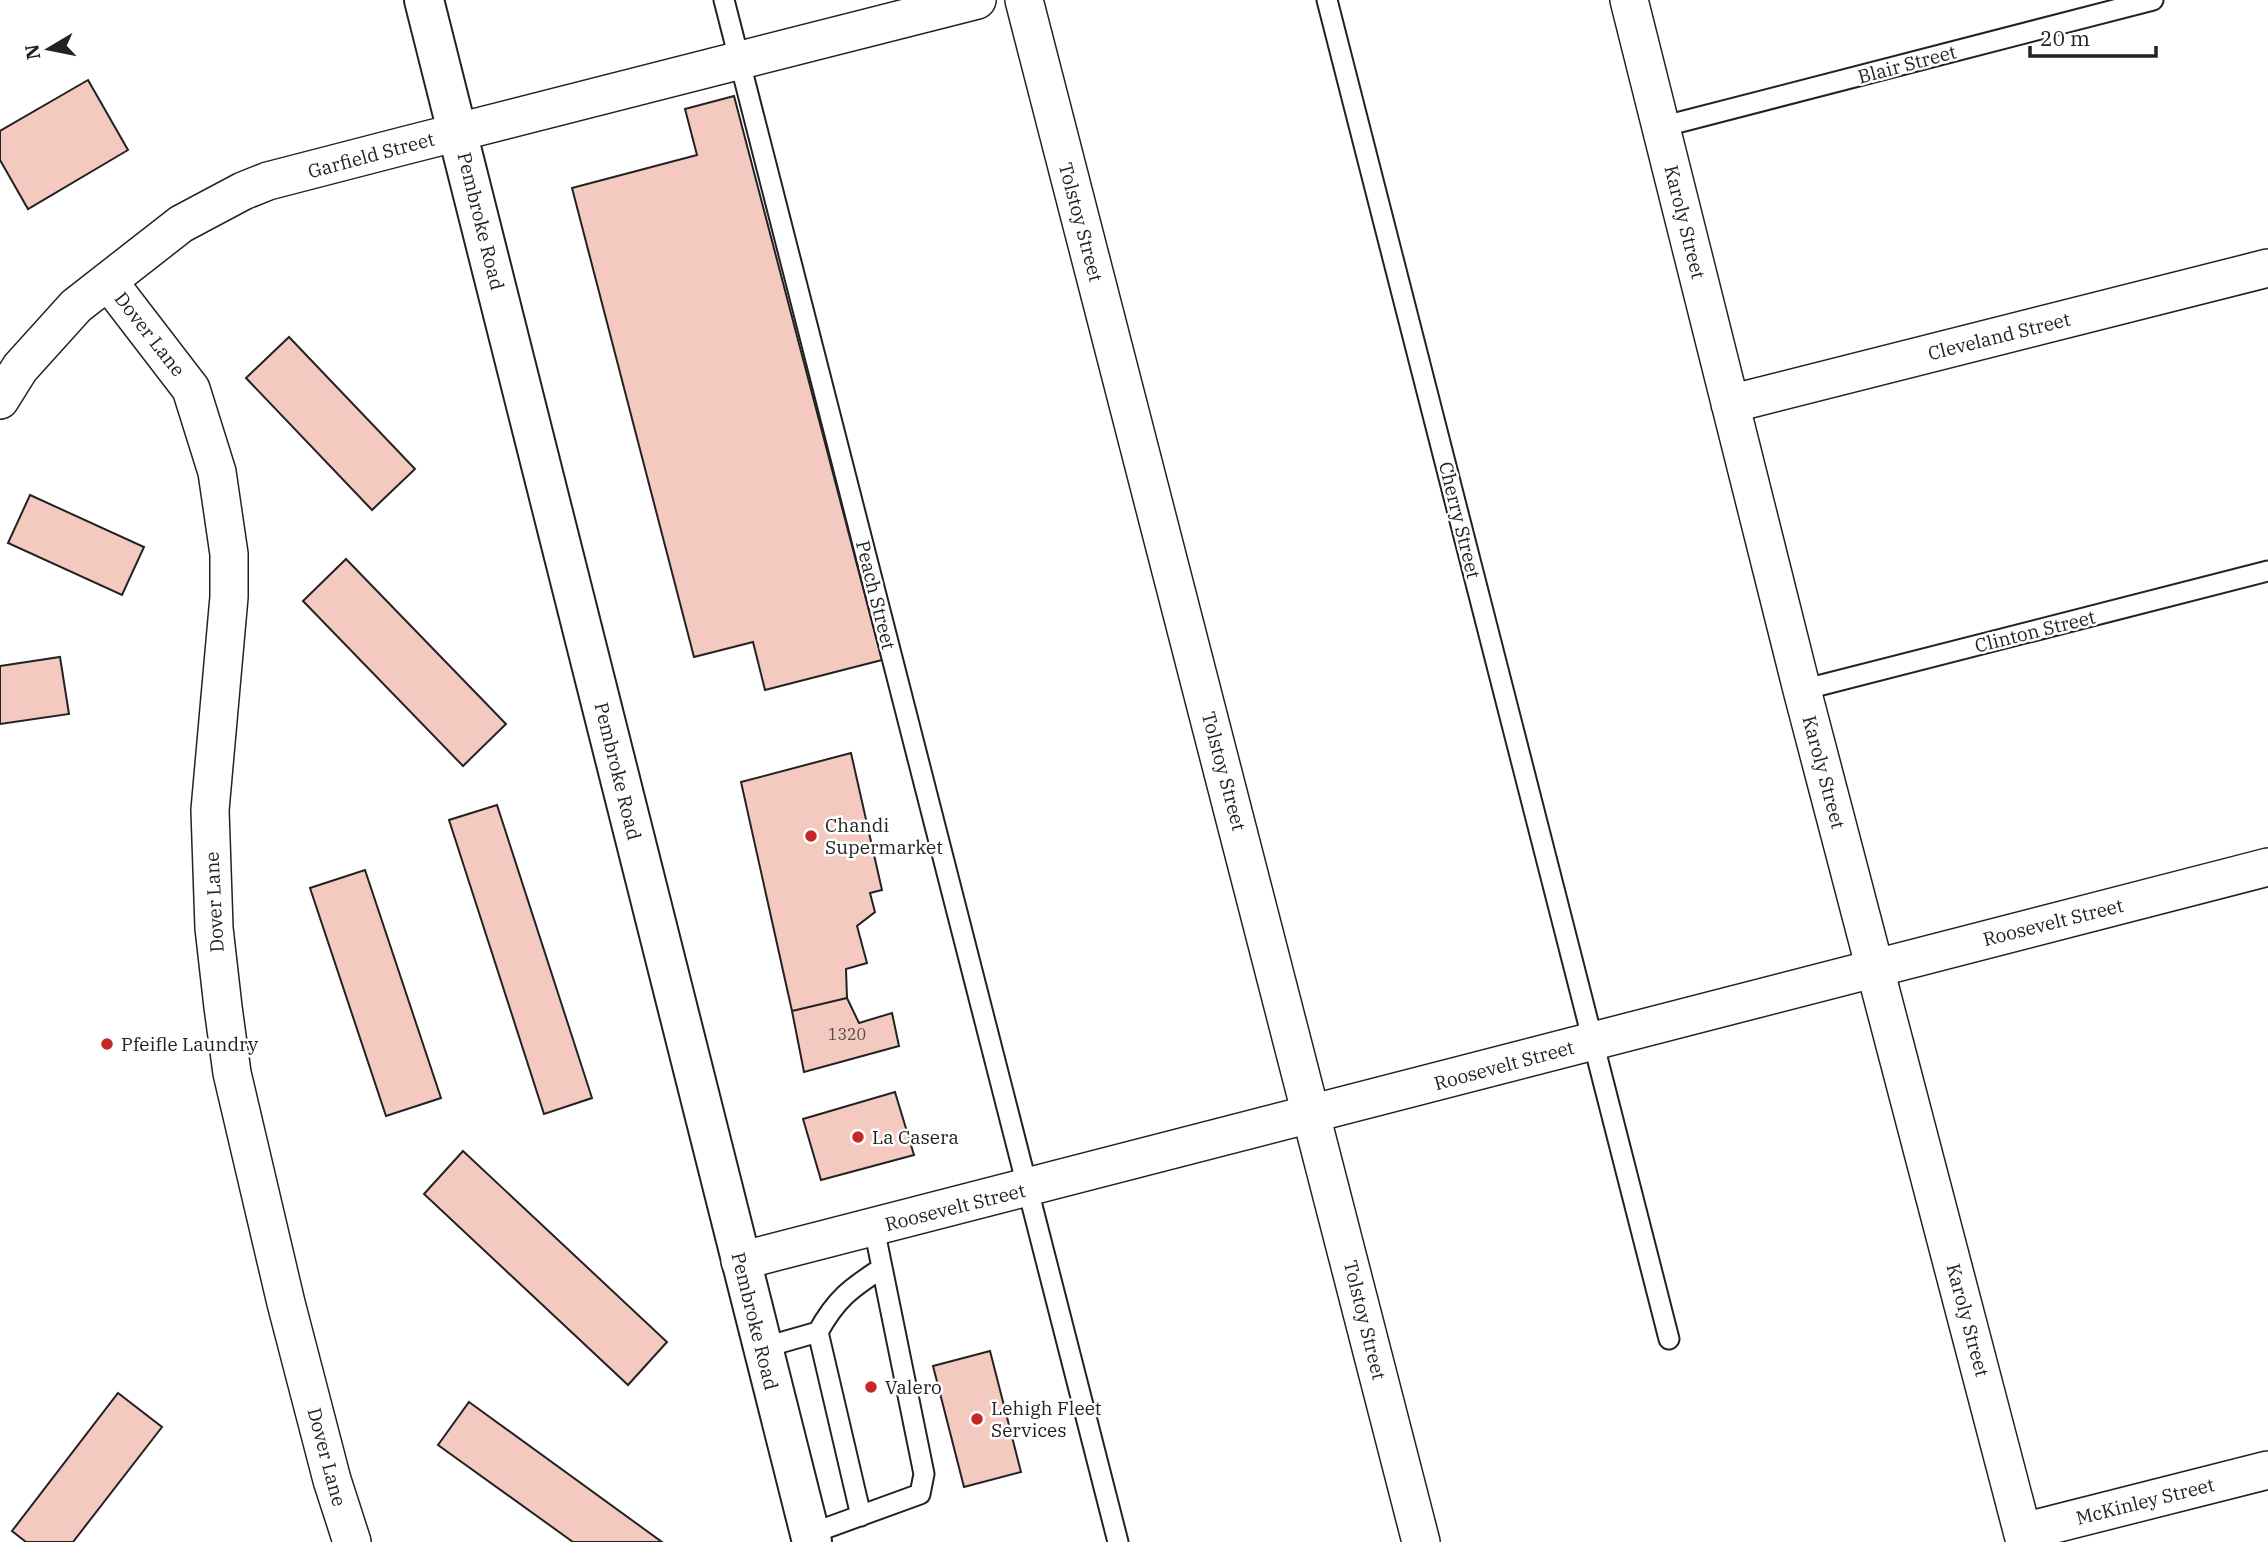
<svg xmlns="http://www.w3.org/2000/svg" width="2268" height="1542" font-family="'IBM Plex Serif',serif">
<rect width="100%" height="100%" fill="#fff"/>
<!-- building -->
<path fill="#f3c9c0" stroke="#222" stroke-width="2" d="M88,80l40,70 -100,59 -28,-49v-29z
M734,96l148,564 -117,30 -12,-48 -59,15 -122,-469 125,-33 -12,-46z
M289,337l126,132 -43,41 -126,-132z
M30,495l114,52 -22,48 -114,-52z
M346,559l160,165 -43,42 -160,-165z
M60,657l9,57 -69,10v-58z
M851,753l31,137 -12,3 5,19 -18,14 10,37 -21,6 1,29 -55,13 -51,-229z
M497,805l95,293 -48,16 -95,-294z
M365,870l76,228 -55,18 -76,-228z
M847,998l12,25 33,-10 7,33 -95,26 -12,-61z
M895,1092l19,63 -93,25 -18,-61z
M463,1151l204,191 -39,43 -204,-191z
M990,1351l31,121 -57,15 -31,-121z
M118,1393l44,34 -89,115h-47l-14,-11z
M469,1402l193,140h-89l-135,-97z"/>
<g fill="none" stroke-linecap="round" stroke-linejoin="round">
<defs>
<path id="service" d="M724,0l394,1542
M1327,0l342,1339
M1661,127l492,-127
M1802,690l466,-119
M762,1348l56,-16
M861,1516l-43,-184c18,-33 33,-44 64,-64
M810,1534l110,-40 4,-20 -50,-246"/>
<path id="minor" d="M1024,0l397,1542
M1629,0l173,690 223,852
M108,281l83,108 26,83 12,82v43l-19,213 4,118 9,79 9,66 54,230 46,177 20,62
M0,400l20,-32 56,-62 105,-82 62,-33 25,-10 139,-36 570,-145
M1730,404l538,-136
M740,1261c510,-127 1018,-264 1528,-394
M2023,1532l245,-62"/>
<path id="primary" d="M424,0l388,1542"/>
</defs>
<!-- service casing -->
<use href="#service" stroke="#222" stroke-width="23"/>
<!-- minor casing -->
<use href="#minor" stroke="#222" stroke-width="40"/>
<!-- primary casing -->
<use href="#primary" stroke="#222" stroke-width="42"/>
<!-- service -->
<use href="#service" stroke="#fff" stroke-width="19"/>
<!-- minor -->
<use href="#minor" stroke="#fff" stroke-width="37"/>
<!-- primary -->
<use href="#primary" stroke="#fff" stroke-width="38"/>
</g>
<!-- markers -->
<g fill="#c62828" stroke="#fff" stroke-width="2.5">
<circle cx="811" cy="836" r="7"/>
<circle cx="107" cy="1044" r="7"/>
<circle cx="858" cy="1137" r="7"/>
<circle cx="871" cy="1387" r="7"/>
<circle cx="977" cy="1419" r="7"/>
</g>
<g text-anchor="middle" dominant-baseline="central" stroke-width="5" stroke-linejoin="round" paint-order="stroke">
<!-- number labels -->
<g font-size="16" fill="#564c4a">
<text x="847" y="1034">1320</text>
</g>
<!-- street labels -->
<g font-size="19" fill="#222" stroke="#fff">
<text transform="translate(1907 64) rotate(-15)">Blair Street</text>
<text transform="translate(371 155) rotate(-15)">Garfield Street</text>
<text transform="translate(481 221) rotate(76)">Pembroke Road</text>
<text transform="translate(1081 222) rotate(75)">Tolstoy Street</text>
<text transform="translate(1685 222) rotate(76)">Karoly Street</text>
<text transform="translate(150 334) rotate(52)">Dover Lane</text>
<text transform="translate(1999 336) rotate(-14)">Cleveland Street</text>
<text transform="translate(1460 520) rotate(76)">Cherry Street</text>
<text transform="translate(876 595) rotate(76)">Peach Street</text>
<text transform="translate(2035 631) rotate(-14)">Clinton Street</text>
<text transform="translate(618 771) rotate(76)">Pembroke Road</text>
<text transform="translate(1224 771) rotate(75)">Tolstoy Street</text>
<text transform="translate(1824 772) rotate(75)">Karoly Street</text>
<text transform="translate(214 902) rotate(-93)">Dover Lane</text>
<text transform="translate(2053 922) rotate(-14)">Roosevelt Street</text>
<text transform="translate(1504 1065) rotate(-15)">Roosevelt Street</text>
<text transform="translate(955 1207) rotate(-14)">Roosevelt Street</text>
<text transform="translate(1365 1320) rotate(76)">Tolstoy Street</text>
<text transform="translate(1968 1320) rotate(75)">Karoly Street</text>
<text transform="translate(755 1321) rotate(76)">Pembroke Road</text>
<text transform="translate(327 1457) rotate(75)">Dover Lane</text>
<text transform="translate(2145 1501) rotate(-14)">McKinley Street</text>
</g>
<!-- poi labels -->
<g font-size="19" fill="#222" stroke="#fff" text-anchor="start">
<text x="825" y="825">Chandi<tspan x="825" dy="22">Supermarket</tspan></text>
<text x="121" y="1044">Pfeifle Laundry</text>
<text x="872" y="1137">La Casera</text>
<text x="885" y="1387">Valero</text>
<text x="991" y="1408">Lehigh Fleet<tspan x="991" dy="22">Services</tspan></text>
</g>
</g>
<!-- north arrow -->
<g transform="translate(49 49) rotate(260)" stroke="#ffffff" stroke-width="5" paint-order="stroke">
<path d="M0-5L12 26L0 18L-12 26Z" fill="#222222"/>
<text y="-10" font-size="19" font-weight="bold" text-anchor="middle" fill="#222222">N</text>
</g>
<!-- scale -->
<path d="M2030 46v10h126v-10" fill="none" stroke="#222222" stroke-width="3.5"/>
<text x="2040" y="46" font-size="21" fill="#222222" stroke="#ffffff" stroke-width="5" paint-order="stroke">20 m</text>
</svg>
